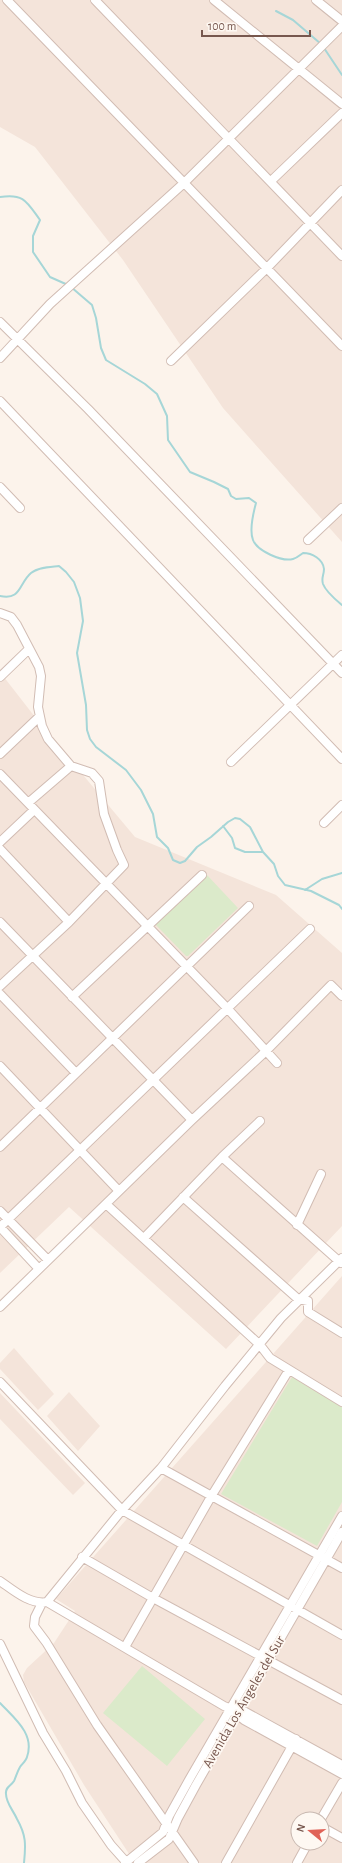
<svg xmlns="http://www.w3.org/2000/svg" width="342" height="1863" font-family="'Alegreya Sans',sans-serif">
<rect width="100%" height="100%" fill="#fcf3eb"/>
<!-- residential -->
<path fill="#f4e4da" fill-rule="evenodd" d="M0,0h342v542l-119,-134 -100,-148 -88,-113 -35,-20z
M0,672l42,54 93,111 141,58 66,58v273l-116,123 -157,-142 -69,66z
M342,1276v587h-207l-51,-78 -60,-103 -1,-7 4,-7 27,-25 21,-32 -19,-12zM298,1819h24v24h-24z
M14,1348l40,46 -16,16 -38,-41v-6z
M69,1392l31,34 -22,25 -31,-35z
M0,1393l85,90 -12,12 -73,-76z"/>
<!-- green -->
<path fill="#dbeaca" d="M207,875l31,33 -50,48h-2l-31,-32z
M292,1377l50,30v95l-25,44 -96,-52z
M142,1666l63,53 -38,47 -64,-53z"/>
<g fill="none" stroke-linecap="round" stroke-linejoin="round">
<!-- stream -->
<path stroke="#a6d6d7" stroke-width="2" d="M276,11l17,9 28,24
M324,48l18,27
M0,197c24,-4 27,5 40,23l-7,16v16l17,25 18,8
M71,287l21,18 4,13 5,30 5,12 39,24 12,10 10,22 1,24 22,32 24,10 14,7 3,7 5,3 13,-1 7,5c-3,11 -7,27 -3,37 4,11 29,22 40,19 4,-1 7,-4 10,-6 9,0 20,6 21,16 0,6 -3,9 -1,15 3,8 13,16 19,21
M0,596c21,5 19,-13 31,-23 7,-6 19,-6 28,-7l7,6 8,10 6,16 3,23 -6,32 9,52 1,25 3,9 6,8 30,23 15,20 12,24 4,23 11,11 5,12 7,3 5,-2 12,-14 14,-10 17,-15 7,-4 5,1 10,8 13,25 11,12 4,12 7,9 26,6 28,14 3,4
M223,826l9,12 3,10 10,4h18
M305,890l17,-11 20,-6
M0,1703c15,16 35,31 27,54 -1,4 -5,7 -7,10 -3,5 -4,10 -6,14 -3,5 -9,6 -8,13 0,9 7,16 11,25 9,16 9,25 7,44"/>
<defs>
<path id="minor" d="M7,0l335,346
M95,0l247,256
M214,0l128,104
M316,0l26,21
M271,181l71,-68
M0,322l88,87 254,264
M0,358l50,-54 134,-121 158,-157
M171,361l96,-93 75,-78
M0,401l342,358
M0,487l20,21
M308,540l34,-32
M0,613l11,4 6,8 22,42 2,9 -3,31 4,19 6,13 23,27 21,7 7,8 5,33 13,36 7,15 -55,57 -69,64
M0,677l29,-28
M0,754l39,-37
M231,762l111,-107
M0,774l227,234 50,55
M28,803l43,-37
M324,823l18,-18
M0,842l34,-32
M0,849l69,73
M0,922l192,198
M0,994l76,79
M72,997l130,-122
M0,1066l119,125
M0,1147l249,-241
M222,1157l119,106
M183,1197l115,102 10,2v11l34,21
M106,1204l154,141 10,13 72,44
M0,1211l48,49
M297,1225l24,-51
M0,1227l310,-298
M0,1227l39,42
M144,1238l78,-81 38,-36
M0,1307l192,-187 74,-69 65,-66 11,11
M0,1382l122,128 220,125
M161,1468l181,100
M82,1557l71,41 189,102
M0,1581c13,9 30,24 47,21l177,104 7,3h9l102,56
M47,1602l75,-92 39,-42 64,-82 56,-68 61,-60
M42,1603l-7,14 -1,9 12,16 51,83 97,138
M0,1644l43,89 23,38 16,32 29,42 16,18
M125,1647l87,-152 77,-125
M234,1712l10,8 98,54
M321,1819l21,-36
M322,1827l20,11
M125,1863l38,-31 6,-16 20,-36 153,-264
M138,1863l31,-24 9,-21 18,-33 146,-253
M226,1863l70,-124
M297,1863l11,-20"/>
</defs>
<!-- minor casing -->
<use href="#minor" stroke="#d1bcb3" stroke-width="10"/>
<!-- minor -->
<use href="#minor" stroke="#fff" stroke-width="8"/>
</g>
<g text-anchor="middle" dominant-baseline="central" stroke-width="3.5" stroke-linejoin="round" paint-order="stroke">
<!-- street labels -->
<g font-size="14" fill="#77574e" stroke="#fef8f2">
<text transform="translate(244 1702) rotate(-60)">Avenida Los Ángeles del Sur</text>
</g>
</g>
<!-- north arrow -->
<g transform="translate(310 1831) rotate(288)"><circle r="19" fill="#fef8f2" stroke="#c8b8b0"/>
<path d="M0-3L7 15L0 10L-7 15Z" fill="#e06257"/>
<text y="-6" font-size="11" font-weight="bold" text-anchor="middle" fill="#77574e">N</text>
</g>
<!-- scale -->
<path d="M202 30v6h108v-6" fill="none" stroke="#77574e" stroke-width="2"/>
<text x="208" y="30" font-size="12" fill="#77574e" stroke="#fef8f2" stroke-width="3" paint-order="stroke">100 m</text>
</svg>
